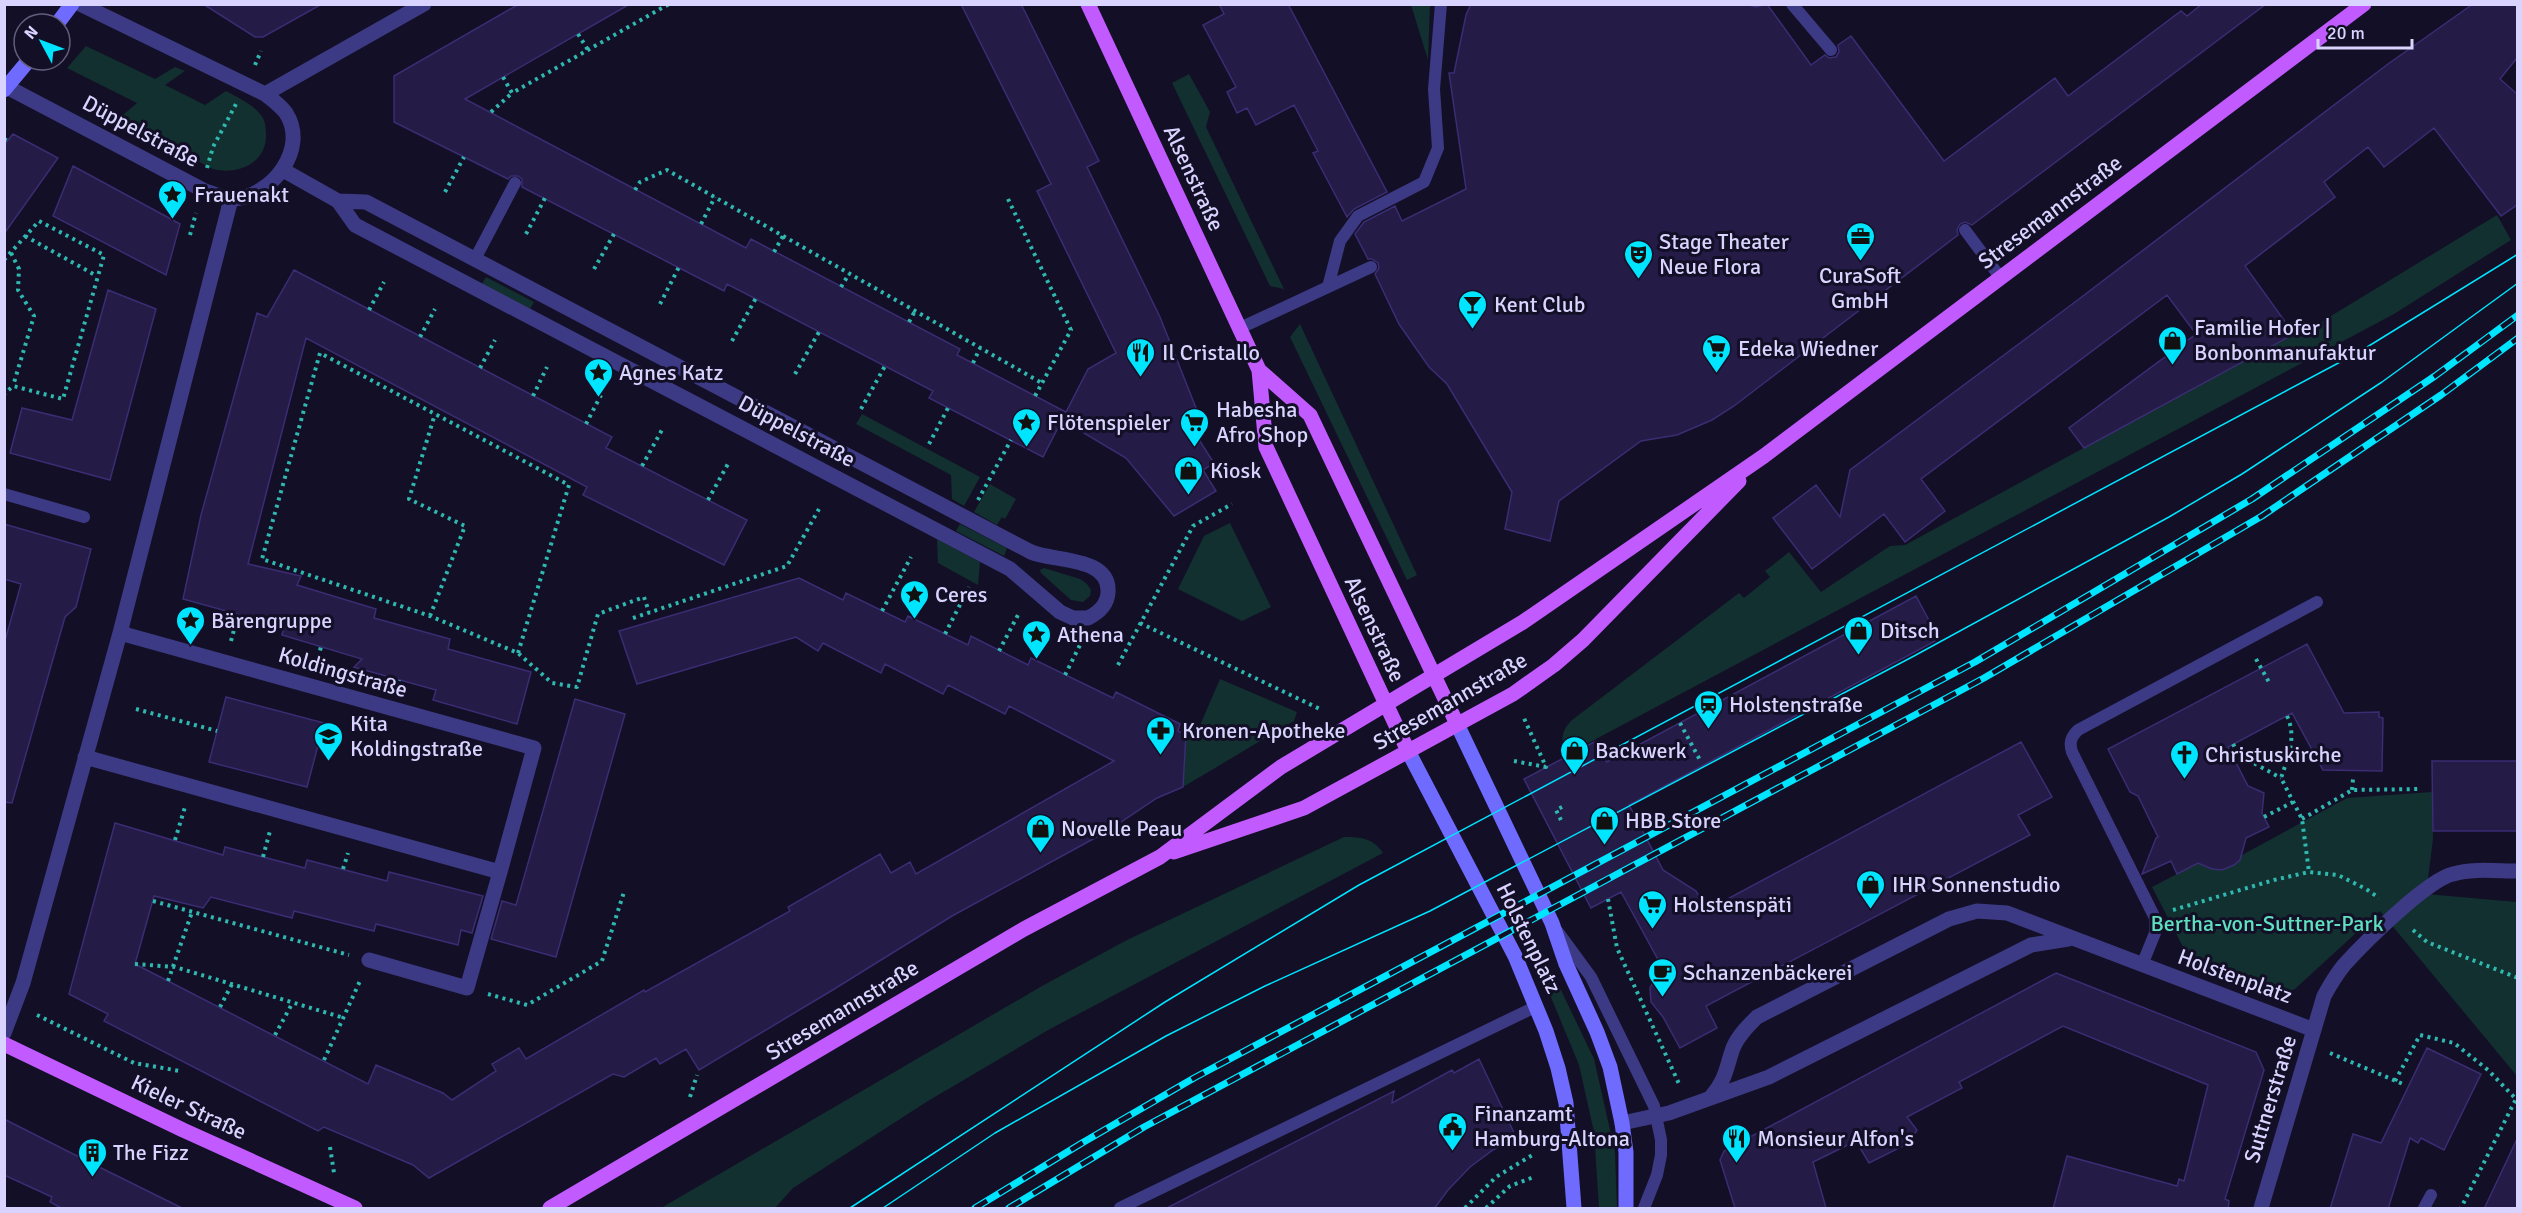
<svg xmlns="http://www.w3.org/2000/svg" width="2522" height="1213" font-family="Signika,sans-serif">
<rect width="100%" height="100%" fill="#130f26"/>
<!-- green -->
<path fill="#12302f" d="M1411,5h19l-2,55z
M86,46l69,33 20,-12 10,4 -20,14 40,20 21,-14c12,7 27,13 35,24 5,6 5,15 5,23 -2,27 -30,37 -53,31l-96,-49 20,-17 -70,-35z
M1189,74l21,38 -4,15 78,162 -14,-3 -98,-203z
M2497,215l14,25 -117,74 -828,441c-5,-15 -6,-23 6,-35l167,-127 5,5 26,-21 -5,-6 24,-19 32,40 69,-46 15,-1 389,-211 27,-12z
M486,277l48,25 -4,7 -48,-25z
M1300,324l117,251 -10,5 -117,-243z
M862,414l118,63 -16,29 -12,-7 -1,-24 -95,-51z
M990,484l26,15 -11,20 -3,-2 -5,8 -23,-13z
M1230,523l41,84 -29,14 -64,-32 26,-53z
M960,524l47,24 -3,8 -48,-25z
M937,539l43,23 -2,23 -40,-22z
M1044,568l36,11 7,5 4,6 -1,6 -7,6 -12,-2 -30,-27 -1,-3z
M1220,679l77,33 -3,9 -111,66 3,-53 12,-4z
M2432,792l1,47 -7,55 91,8v174l-137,-165 -84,77c-25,18 -74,-8 -101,-18l-43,-83 50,-26c15,12 30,11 40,-6l105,-57z
M1344,837c17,0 29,1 39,16l-333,176 -122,72 -135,87 -18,20h-114l381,-222 85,-46z
M1537,940l57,119 21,93 2,56h-18l-5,-76 -15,-67 -50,-121z"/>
<!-- building -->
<path fill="#241b47" stroke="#3b2d73" stroke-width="1.5" d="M203,4h119l-59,33h-8z
M519,4h111l-165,95 281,149 5,-9 209,110 -3,6 109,57 -23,45 -114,-59 4,-7 -206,-107 -3,7 -202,-104v-8l-4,-3h-7l-3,3 -114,-57v-46z
M961,4h60l78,157 -12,6 73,150 38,96 -11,8 27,42 -11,7 13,21 -42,25 -48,-58 -64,-38 26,-51 28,-16 -79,-162 14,-7z
M1219,4h69l99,188 -33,17 -7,8 -34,-64 5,-2 -24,-46 -38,20 -9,-17 -10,5 -10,-21 9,-5 -33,-62 21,-11z
M1471,4h274l11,3 11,-3 44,61 14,-10 4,3 7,-1 3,-5 -1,-7 13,-9 93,125 111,-83 13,18 113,-85 6,5 15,-12h64l-294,221 -7,-3 -5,2 -3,6 1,5 -224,171 -22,14 -35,15 -36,6 -82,60 -9,40 -45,-12 7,-37 -65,-108 -18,-17 -30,-43 -24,-50 4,-6 -1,-5 -6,-4h-4l-13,-25 9,-12 31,-16 7,15 64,-32 -17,-116h5l12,-58z
M2473,4h44v54l-17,21 17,15v111l-16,11 -67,-88 -50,39 -16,-20 -44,35 11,15 -90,69 49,68 -210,114 -15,-20 127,-94 -29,-39 -246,184 24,32 -40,31 -21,-28 -72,55 -39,-51 43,-33 24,32 10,-47 225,-168 313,-238z
M13,134l45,24 -54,76v-89z
M73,166l107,58 -14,51 -113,-59z
M294,270l318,167 -6,11 141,72 -23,45 -141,-70 4,-8 -281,-149 -58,226 53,12 -4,9 79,24 -2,9 76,21 -2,10 83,23 -14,52 -84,-24 3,-10 -82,-23 8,-8 -80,-24 2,-8 -101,-28 18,-84 56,-202 10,4z
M108,290l48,19 -46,171 -100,-27 12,-45 50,12z
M4,524l87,25 -15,58 -11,10 -53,186 -8,-1v-158l17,-60 -17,-5z
M799,578l44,22 3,-7 59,29 3,-6 60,29 3,-9 57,29 3,-7 82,40 3,-6 64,32 -2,7 8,3 -3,53 -26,11 -51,34 -154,84 -121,75 -132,79 -13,-21 -26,15 -4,-6 -32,19 -11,-3 -184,104 -16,-13 -89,-38 -6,4 -214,-110 4,-7 -39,-20 46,-171 108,32 2,-8 80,21 2,-8 80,21 2,-9 94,24 -11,37 -11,-3 -3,15 -82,-21 -2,7 -80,-20 -2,7 -81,-21 -8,11 -49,-12 -19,68 233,120 8,-19 67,28 9,7 44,-29 -4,-7 27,-16 7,11 118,-69 1,2 145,-81 -2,-4 92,-53 11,19 19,-11 6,12 198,-113 -105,-55 -4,8 -57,-29 -5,9 -58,-30 -4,9 -58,-30 -5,8 -22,-14 -159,47 -18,-53z
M1916,596l23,43 -310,166 34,65 33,21 11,19 314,-168 31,55 -34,18 12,20 -324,171 11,22 -37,20 -17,-31 -12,-15 -1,-14 12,-21 -41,-75 -30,16 -67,-129 72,-38 11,21z
M2307,644l37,69 35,-1v5l4,1 -1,53 -59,-1 -31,-57 -64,34 20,39 16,7 -2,20 7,14 -23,11 -6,22 -6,5 -12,5 -10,-1 -14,-6 -21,11 -6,-13 -29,13 14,-36 2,-1 -20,-41 -8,-4 -22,-43z
M226,697l98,26 -17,64 -98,-25z
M575,699l50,15 -69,243 -65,-18 11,-38 14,4z
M2432,761h85v70h-84z
M2056,973l200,79 8,18 -39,129 4,2 -1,8h-175l14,-53 110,30 2,-7 5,2 24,-96 -145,-59 -104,56 3,6 -55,29 10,13 -8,13 -40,20 -13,-22 -43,21 13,46h-91l-15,-48 4,-9z
M2427,1048l54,26 -37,76 -23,-12 -3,5 -8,-5 -22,71h-58l23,-75 28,9z
M1479,1059l37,78 -23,13 -23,17 -22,23 -14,19h-269l229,-118 -2,12 60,-33 2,3z
M4,1119l81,41 99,49h-121l-13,-7 2,-5 -48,-22z
M2517,1139v70h-33z"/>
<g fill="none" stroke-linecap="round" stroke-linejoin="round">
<!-- path -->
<path stroke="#2fb8b0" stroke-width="4" stroke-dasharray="3 4.5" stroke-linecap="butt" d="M578,34l10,16
M255,65l6,-14
M503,77l9,16 157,-89
M491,112l21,-19
M4,139l4,2
M207,168l6,-21 23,-43
M635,190l5,-8 27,-12 375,213
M445,192l19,-35
M1008,199l63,131 -36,66
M701,224l14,-27
M526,234l19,-36
M190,235l6,-22
M25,236l72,40
M774,252l9,-16
M11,253l8,16 -1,21 16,26 -21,70
M4,260l35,-39 65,34 -41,144 -50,-13 -9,8
M594,269l20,-35
M841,287l8,-13
M660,304l19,-37
M369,310l15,-28
M909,322l6,-11
M420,337l15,-28
M732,341l24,-43
M973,363l7,-15
M480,368l15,-28
M795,374l24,-42
M533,396l14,-29
M861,409l24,-43
M586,424l15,-29
M929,444l19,-36
M642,466l21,-38
M708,500l21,-38
M978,500l33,-60
M882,611l29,-54
M430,616l35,-90 -56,-27 26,-85
M633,618l154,-52 32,-57
M1140,623l182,87
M945,634l24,-47
M231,641l7,-26
M999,651l20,-38
M518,653l51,-168 -249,-132 -58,206 168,57 88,37 34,30 25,4 21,-73 46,-17 5,15
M2256,659l14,25
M316,665l5,-18
M1118,665l75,-139 39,-22
M1065,675l15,-30
M397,688l2,-8
M136,709l81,22
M2287,716c10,21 1,41 -6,62l21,41 7,53
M1680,723l21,39
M2233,744l6,11 42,23
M1514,761l32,6 -23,-51
M2352,790l1,-11
M2264,817l29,-15
M2302,819l50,-29 69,-1
M1561,820l-5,-10 8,-4
M175,840l10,-33
M263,857l7,-26
M343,869l5,-16
M1608,899l9,49 63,138
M153,901l196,54
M2173,910l101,-30 35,-8 29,3 28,14 13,9
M2413,930l14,12 91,36
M135,964l40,3 169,51
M168,981l24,-69
M488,994l39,11 75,-44 22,-69
M220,1007l12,-23
M37,1015l97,48 46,8
M275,1035l18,-33
M2330,1053l73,31
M324,1060l36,-79
M2395,1081l25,-46 34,8 34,27 28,29 -55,109
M690,1097l7,-22
M330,1147l4,26
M1465,1208l31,-31 38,-23
M1486,1208l24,-22 24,-9"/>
<!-- lane -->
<path stroke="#3d3a85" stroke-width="12" d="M1792,4l39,46
M1965,230l35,47
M475,259l40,-76
M1328,287l43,-20
M1240,328l88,-41 12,-46 18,-25 66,-34 14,-34 -4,-59 7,-85
M4,494l80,23
M1558,932l33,45 63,129 7,34v15l-4,20 -13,33
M2142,965l13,-32v-15l-83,-166c-3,-10 -1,-15 6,-22l239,-128
M1120,1208l417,-202
M2424,1208l7,-13"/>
<!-- street -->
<path stroke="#3d3a85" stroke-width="15" d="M7,87l196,103c9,3 21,9 31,9 38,-3 75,-50 52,-86 -6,-8 -13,-13 -21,-19l-185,-90
M265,94l159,-90
M283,170l55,31 17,24 655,344 50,43 13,6h15c10,-5 19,-13 20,-25 3,-37 -54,-31 -77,-41l-665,-350 -28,-1
M85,757l415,115 34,-124 -414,-115
M369,960l98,28 33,-116
M4,1033l19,-50 97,-350 111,-434
M1711,1097c15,-17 15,-29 22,-49 5,-12 15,-22 24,-31l192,-98 28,-8 30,2 307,117
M1622,1123l47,-10 100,-36 262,-132 37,-6
M2261,1208l63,-212c6,-11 12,-21 20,-31 20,-22 83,-85 109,-91 20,-6 44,-3 65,-3"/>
<!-- secondary -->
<path stroke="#6f6bff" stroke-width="15" d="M57,24l15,-20
M4,90l25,-30
M1457,724l95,199 14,41 31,68 13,35 12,56 4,29v56
M1408,751l107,205 31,75 12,37 8,35 8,105"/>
<!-- primary -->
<path stroke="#c25bff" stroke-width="15" d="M1088,4l171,366 7,77 142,304
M1259,370l51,45 147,309
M1174,852l130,-44 209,-114 41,-29 29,-25 156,-159
M4,1044l179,86 172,78
M550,1208l474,-279 136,-72 121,-90 242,-145 241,-166 600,-452"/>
<!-- tram -->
<path stroke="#00e5ff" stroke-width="1.5" d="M850,1208l315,-206 194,-117 1000,-533 159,-98
M883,1208l112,-75 171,-97 99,-50 165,-75 484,-255 255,-139 73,-43 140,-92 136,-99"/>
<defs>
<path id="rail" d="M975,1208l107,-65 112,-65 781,-416 277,-163 183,-123 83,-61
M1009,1208l135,-81 840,-449 278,-162 179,-121 77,-57"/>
</defs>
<!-- rail casing -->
<use href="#rail" stroke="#00e5ff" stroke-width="7"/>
<!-- rail -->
<use href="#rail" stroke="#130f26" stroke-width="4.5" stroke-dasharray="14" stroke-linecap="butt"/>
</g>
<!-- icons -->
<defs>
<symbol id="sight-pin" viewBox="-11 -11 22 30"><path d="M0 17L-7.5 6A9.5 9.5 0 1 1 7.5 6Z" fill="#00e5ff" stroke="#130f26"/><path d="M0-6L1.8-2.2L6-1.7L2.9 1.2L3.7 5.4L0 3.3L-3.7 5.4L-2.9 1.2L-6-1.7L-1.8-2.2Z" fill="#111"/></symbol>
<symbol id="office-pin" viewBox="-11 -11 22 30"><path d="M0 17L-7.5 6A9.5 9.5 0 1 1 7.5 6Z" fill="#00e5ff" stroke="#130f26"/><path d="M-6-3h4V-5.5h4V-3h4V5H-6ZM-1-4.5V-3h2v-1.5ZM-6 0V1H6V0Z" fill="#111"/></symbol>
<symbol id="theatre-pin" viewBox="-11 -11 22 30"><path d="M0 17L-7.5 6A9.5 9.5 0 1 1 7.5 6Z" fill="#00e5ff" stroke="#130f26"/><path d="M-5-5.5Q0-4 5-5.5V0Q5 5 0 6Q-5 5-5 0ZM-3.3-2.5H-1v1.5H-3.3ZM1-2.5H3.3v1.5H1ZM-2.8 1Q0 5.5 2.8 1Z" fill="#111"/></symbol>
<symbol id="bar-pin" viewBox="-11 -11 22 30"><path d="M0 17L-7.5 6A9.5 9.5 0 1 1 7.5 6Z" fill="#00e5ff" stroke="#130f26"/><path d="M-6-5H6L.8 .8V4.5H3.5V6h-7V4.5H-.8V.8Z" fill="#111"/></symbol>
<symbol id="shop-pin" viewBox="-11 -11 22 30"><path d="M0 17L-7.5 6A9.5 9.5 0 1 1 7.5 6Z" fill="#00e5ff" stroke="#130f26"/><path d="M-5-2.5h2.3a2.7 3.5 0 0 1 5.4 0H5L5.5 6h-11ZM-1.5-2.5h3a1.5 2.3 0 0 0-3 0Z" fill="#111"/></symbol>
<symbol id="supermarket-pin" viewBox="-11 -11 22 30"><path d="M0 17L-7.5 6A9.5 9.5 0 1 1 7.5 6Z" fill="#00e5ff" stroke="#130f26"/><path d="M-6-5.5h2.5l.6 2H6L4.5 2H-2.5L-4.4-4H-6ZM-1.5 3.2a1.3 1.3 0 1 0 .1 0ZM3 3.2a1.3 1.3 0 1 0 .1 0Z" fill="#111"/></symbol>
<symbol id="restaurant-pin" viewBox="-11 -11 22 30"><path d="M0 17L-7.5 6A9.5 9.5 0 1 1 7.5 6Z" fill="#00e5ff" stroke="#130f26"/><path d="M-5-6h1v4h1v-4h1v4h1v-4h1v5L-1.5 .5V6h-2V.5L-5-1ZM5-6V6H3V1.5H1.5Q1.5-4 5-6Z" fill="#111"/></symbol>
<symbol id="station-pin" viewBox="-11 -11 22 30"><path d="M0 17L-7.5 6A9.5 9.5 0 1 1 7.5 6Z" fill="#00e5ff" stroke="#130f26"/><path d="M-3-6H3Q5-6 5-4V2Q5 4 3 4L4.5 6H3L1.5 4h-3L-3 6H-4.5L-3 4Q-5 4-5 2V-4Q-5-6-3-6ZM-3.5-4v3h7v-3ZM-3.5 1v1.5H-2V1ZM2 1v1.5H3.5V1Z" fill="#111"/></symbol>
<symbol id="pharmacy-pin" viewBox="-11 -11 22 30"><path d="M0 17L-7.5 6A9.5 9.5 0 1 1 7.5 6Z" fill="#00e5ff" stroke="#130f26"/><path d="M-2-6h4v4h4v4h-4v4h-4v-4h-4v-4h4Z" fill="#111"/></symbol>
<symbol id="school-pin" viewBox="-11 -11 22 30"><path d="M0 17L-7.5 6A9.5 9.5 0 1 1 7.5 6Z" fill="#00e5ff" stroke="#130f26"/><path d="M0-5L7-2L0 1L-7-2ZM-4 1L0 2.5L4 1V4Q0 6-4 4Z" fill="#111"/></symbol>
<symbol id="church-pin" viewBox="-11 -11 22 30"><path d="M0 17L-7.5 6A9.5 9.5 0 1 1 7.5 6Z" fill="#00e5ff" stroke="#130f26"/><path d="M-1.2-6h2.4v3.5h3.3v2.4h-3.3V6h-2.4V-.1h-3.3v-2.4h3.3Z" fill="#111"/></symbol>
<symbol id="cafe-pin" viewBox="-11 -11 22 30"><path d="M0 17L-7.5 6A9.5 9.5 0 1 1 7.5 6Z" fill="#00e5ff" stroke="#130f26"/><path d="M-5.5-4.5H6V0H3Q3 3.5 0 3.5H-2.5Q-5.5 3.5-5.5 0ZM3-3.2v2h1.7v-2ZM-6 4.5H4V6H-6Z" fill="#111"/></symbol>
<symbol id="civic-pin" viewBox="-11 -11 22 30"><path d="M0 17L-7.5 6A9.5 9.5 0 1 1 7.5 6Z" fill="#00e5ff" stroke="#130f26"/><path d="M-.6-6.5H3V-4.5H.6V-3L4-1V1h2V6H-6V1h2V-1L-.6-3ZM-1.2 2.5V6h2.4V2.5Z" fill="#111"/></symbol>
<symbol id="building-pin" viewBox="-11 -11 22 30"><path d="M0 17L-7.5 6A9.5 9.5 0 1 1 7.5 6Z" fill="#00e5ff" stroke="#130f26"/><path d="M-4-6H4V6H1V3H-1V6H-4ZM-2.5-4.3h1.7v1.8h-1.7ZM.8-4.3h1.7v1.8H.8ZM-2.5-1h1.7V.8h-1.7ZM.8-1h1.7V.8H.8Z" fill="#111"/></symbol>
</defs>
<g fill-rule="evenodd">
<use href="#sight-pin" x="156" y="178" width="33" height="45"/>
<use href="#office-pin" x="1844" y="220" width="33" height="45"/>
<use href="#theatre-pin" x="1622" y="238" width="33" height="45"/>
<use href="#bar-pin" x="1456" y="288" width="33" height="45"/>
<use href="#shop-pin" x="2156" y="324" width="33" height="45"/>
<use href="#supermarket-pin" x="1700" y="332" width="33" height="45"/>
<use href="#restaurant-pin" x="1124" y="336" width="33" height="45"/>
<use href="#sight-pin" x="582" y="356" width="33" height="45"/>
<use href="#sight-pin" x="1010" y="406" width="33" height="45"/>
<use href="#supermarket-pin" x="1178" y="406" width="33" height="45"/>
<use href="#shop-pin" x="1172" y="454" width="33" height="45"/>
<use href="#sight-pin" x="898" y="578" width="33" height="45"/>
<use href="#sight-pin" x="174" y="604" width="33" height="45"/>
<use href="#shop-pin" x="1842" y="614" width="33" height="45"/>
<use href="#sight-pin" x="1020" y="618" width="33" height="45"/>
<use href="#station-pin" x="1692" y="688" width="33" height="45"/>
<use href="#pharmacy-pin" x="1144" y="714" width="33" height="45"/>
<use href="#school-pin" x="312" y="720" width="33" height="45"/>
<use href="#shop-pin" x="1558" y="734" width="33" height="45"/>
<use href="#church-pin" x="2168" y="738" width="33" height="45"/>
<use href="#shop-pin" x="1588" y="804" width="33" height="45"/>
<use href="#shop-pin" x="1024" y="812" width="33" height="45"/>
<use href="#shop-pin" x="1854" y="868" width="33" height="45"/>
<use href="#supermarket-pin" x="1636" y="888" width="33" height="45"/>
<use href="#cafe-pin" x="1646" y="956" width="33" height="45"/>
<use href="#civic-pin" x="1436" y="1110" width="33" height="45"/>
<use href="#restaurant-pin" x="1720" y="1122" width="33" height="45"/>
<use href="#building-pin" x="76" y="1136" width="33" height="45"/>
</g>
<g text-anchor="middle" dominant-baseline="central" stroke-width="6" stroke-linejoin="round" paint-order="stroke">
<!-- street labels -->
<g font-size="22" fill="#d9d4ff" stroke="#130f26">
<text transform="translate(141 131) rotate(28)">Düppelstraße</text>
<text transform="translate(1194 178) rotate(65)">Alsenstraße</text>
<text transform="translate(2050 212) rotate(-37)">Stresemannstraße</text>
<text transform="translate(797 431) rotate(28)">Düppelstraße</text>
<text transform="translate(1375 629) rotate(65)">Alsenstraße</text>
<text transform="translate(343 672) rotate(16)">Koldingstraße</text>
<text transform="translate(1450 701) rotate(-30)">Stresemannstraße</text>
<text transform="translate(1529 938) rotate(64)">Holstenplatz</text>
<text transform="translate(2235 976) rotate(20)">Holstenplatz</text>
<text transform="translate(842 1010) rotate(-31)">Stresemannstraße</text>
<text transform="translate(2270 1099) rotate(-73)">Suttnerstraße</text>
<text transform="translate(189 1107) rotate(25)">Kieler Straße</text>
</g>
<!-- poi labels -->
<g font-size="22" fill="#d9d4ff" stroke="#130f26" text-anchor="start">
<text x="194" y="194">Frauenakt</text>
<text x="1659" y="241">Stage Theater<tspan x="1659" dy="25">Neue Flora</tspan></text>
<text x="1860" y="275" text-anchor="middle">CuraSoft<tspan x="1860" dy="25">GmbH</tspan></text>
<text x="1494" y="304">Kent Club</text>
<text x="2194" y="327">Familie Hofer |<tspan x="2194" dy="25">Bonbonmanufaktur</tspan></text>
<text x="1738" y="348">Edeka Wiedner</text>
<text x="1162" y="352">Il Cristallo</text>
<text x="619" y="372">Agnes Katz</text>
<text x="1216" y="409">Habesha<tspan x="1216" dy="25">Afro Shop</tspan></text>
<text x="1047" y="422">Flötenspieler</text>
<text x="1210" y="470">Kiosk</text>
<text x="935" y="594">Ceres</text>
<text x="211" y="620">Bärengruppe</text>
<text x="1880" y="630">Ditsch</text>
<text x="1057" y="634">Athena</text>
<text x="1729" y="704">Holstenstraße</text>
<text x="350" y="723">Kita<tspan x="350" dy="25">Koldingstraße</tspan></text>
<text x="1182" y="730">Kronen-Apotheke</text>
<text x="1595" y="750">Backwerk</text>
<text x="2205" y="754">Christuskirche</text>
<text x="1625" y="820">HBB Store</text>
<text x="1061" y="828">Novelle Peau</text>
<text x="1892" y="884">IHR Sonnenstudio</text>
<text x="1673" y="904">Holstenspäti</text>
<text x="1683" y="972">Schanzenbäckerei</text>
<text x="1474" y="1113">Finanzamt<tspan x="1474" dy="25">Hamburg-Altona</tspan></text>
<text x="1757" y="1138">Monsieur Alfon's</text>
<text x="113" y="1152">The Fizz</text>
</g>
<!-- park labels -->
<g font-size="22" fill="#5fe0c0" stroke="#130f26">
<text x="2267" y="923">Bertha-von-Suttner-Park</text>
</g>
</g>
<!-- border -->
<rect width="2522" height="1213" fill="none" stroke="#d9d4ff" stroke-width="12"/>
<!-- north arrow -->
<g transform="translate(42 42) rotate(311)"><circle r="28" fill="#130f26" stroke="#625e7d" stroke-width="1.5"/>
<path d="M0-4.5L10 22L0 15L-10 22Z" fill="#00e5ff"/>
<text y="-9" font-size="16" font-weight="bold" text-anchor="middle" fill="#d9d4ff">N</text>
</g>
<!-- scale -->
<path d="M2318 39v9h94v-9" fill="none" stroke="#d9d4ff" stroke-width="3"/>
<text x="2327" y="39" font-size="18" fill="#d9d4ff" stroke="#130f26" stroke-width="4.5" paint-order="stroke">20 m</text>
</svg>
